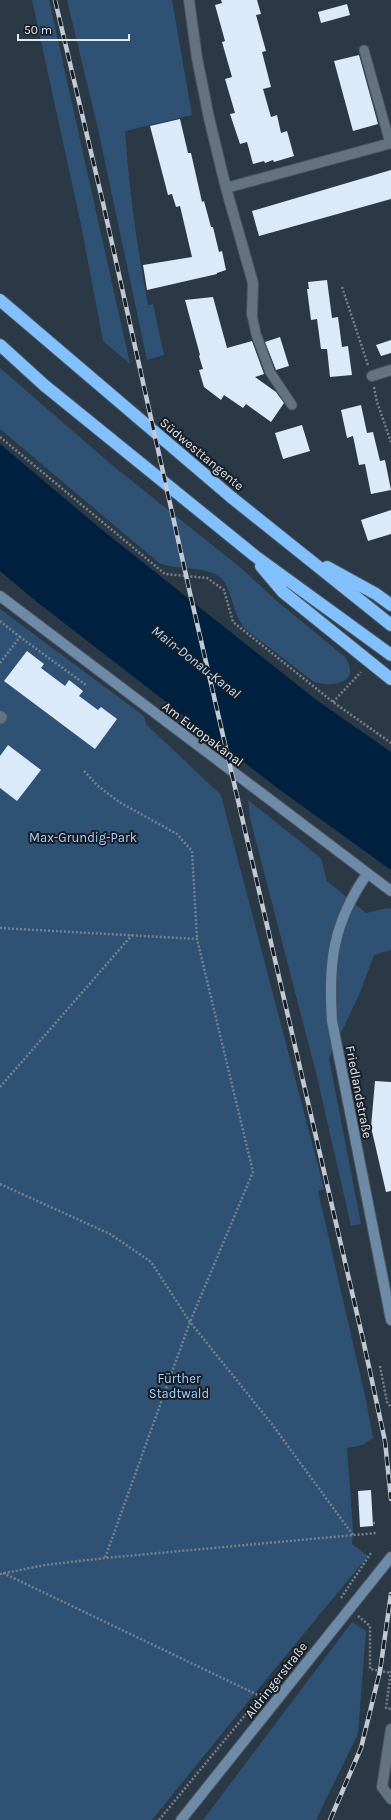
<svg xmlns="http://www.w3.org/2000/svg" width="391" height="1820" font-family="Karla,sans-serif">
<rect width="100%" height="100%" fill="#2b3845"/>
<!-- green -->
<path fill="#2f5173" d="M32,0h17l81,364 -27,-23 -22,-116z
M67,0h105l20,115 -67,16c4,59 12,116 23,174l5,-1 11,51 -17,5 -49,-231z
M0,368l112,97 129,103 37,34 67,55c17,25 -11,31 -31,25l-70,-54c-11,-15 -12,-36 -21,-48 -11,-14 -48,-10 -64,-17l-159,-134z
M0,609l144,107 2,8 75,71 103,394 -6,2 48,209 7,38 -10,7 -16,3 6,82 -1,14 16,12 -122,148 -94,116h-152z
M248,800l73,58 6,23 39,32 21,-5 4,1v41l-17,5 -15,40 -30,63 32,166 -10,2 -34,-149 -67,-259z
M352,1622l14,9 -8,103 -42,86h-113z"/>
<!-- water -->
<path fill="#00203f" d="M0,444l101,85 214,170 76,53v118l-115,-83 -239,-185 -37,-31z"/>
<!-- building -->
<path fill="#daeafb" d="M221,0h36l4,14 -5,1 10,36 -4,1 9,35 -8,2 8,28 6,-2 4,18 6,-2 7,25 -20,6 -1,-2 -8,3 -1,-2 -11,3 -6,-22 -7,2 -10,-30 5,-1 -10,-34 7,-2 -10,-35 3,-1 -10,-36 7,-2z
M347,4l3,11 -29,8 -3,-11z
M359,55l19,69 -25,7 -19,-70z
M180,119l8,34h3l11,49 2,-1 7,26h2l6,25 3,-1 4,19 -9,3v1l-70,16 -4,-25 49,-8 -12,-51 -4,1 -4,-13 -4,1 -18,-69z
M391,170v29l-132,37 -7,-25z
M327,280l5,38 6,-1 4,30 6,-1 4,29 -22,2 -3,-28h-6l-4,-30 -6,1 -4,-31h2l-1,-7z
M213,297l14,51 25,-7 12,33 -9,3 21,15 8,11 -13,19 -25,-18 -3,4 -19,-13 -3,5 -17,-13 -5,-17 4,-1 -4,-13 1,-1 -15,-55z
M280,337l9,29 -13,4 -11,-28z
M391,340v13l-10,3 -5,-11z
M361,405l6,28 6,-1 7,29 5,-1 6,30 -20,4 -6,-30 -6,1 -6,-29 -6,2 -6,-28z
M302,425l8,26 -27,8 -8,-26z
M391,510v24l-23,7 -7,-21z
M27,651l17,13 -3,4 24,18 4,-6 14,11 -4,5 19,14 3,-3 16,12 -22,30 -91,-68z
M8,745l33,25 -24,31 -17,-13v-32z
M375,1081l16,1v109l-5,1 -15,-65z
M371,1490l2,36 -13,1 -2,-36z"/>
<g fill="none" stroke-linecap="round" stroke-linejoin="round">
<defs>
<path id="lane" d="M364,50l26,93
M252,315l4,19 14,38 22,33"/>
<path id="street" d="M189,0l8,58 12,60 17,70 27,95 -1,32
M226,188l165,-45
M372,376l19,-6
M0,716l2,1 -2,2
M391,1729l-9,58 9,12"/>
<path id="secondary" d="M0,596l391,295
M367,874c-34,49 -39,88 -35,147l59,299
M181,1820l210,-263"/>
<path id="highway" d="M0,300l231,197 160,128
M0,345l44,40 211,171 136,99
M261,566l22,26 108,87
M327,567l49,27 15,11"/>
</defs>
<!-- lane casing -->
<use href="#lane" stroke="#49545f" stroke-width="11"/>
<!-- street casing -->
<use href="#street" stroke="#49545f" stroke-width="12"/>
<!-- secondary casing -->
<use href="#secondary" stroke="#49545f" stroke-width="12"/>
<!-- highway casing -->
<use href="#highway" stroke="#49545f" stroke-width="14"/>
<!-- path -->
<path stroke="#76818d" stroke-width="2.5" stroke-dasharray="2 2" stroke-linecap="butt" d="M342,287l26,78
M374,387l3,15 14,40
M0,437l165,137 42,4 17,12 9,32 100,80 58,41
M0,621l20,16
M0,663l20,-26 66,48
M333,702l28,-30
M84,771l14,15 21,16 58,32 15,17 5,88
M0,928l197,11 56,233 -63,150 -85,236
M0,1087l132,-152
M0,1184l110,50 41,28 39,60 81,101 82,112
M380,1366l7,36 4,5
M373,1523h2
M3,1573l259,124
M0,1574l45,-9 60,-7 271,-25
M341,1598l30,-45
M358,1616l12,10v43l21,4
M391,1671l-5,37 5,1
M159,1820l143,-174"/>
<!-- lane -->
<use href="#lane" stroke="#647382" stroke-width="9"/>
<!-- street -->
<use href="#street" stroke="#647382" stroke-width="10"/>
<!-- secondary -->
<use href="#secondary" stroke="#6d8aa7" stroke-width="10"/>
<!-- highway -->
<use href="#highway" stroke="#82c0fe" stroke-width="12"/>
<defs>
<path id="rail" d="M55,0l48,203 87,390 174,751 21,97 6,58
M330,1820l31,-72 19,-77 11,-77"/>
</defs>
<!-- rail casing -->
<use href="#rail" stroke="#c1cad4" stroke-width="4.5"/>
<!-- rail -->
<use href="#rail" stroke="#181e25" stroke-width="3" stroke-dasharray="9" stroke-linecap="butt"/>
</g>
<g text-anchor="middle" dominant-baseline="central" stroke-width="4" stroke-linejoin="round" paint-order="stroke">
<!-- street labels -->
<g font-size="13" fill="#e1e9f2" stroke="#181e25">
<text transform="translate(202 454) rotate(40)">Südwesttangente</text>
<text transform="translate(203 734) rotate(37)">Am Europakanal</text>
<text transform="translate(359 1092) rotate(79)">Friedlandstraße</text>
<text transform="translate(276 1680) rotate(-52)">Aldringerstraße</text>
</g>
<!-- park labels -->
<g font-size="13" fill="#a3d0ff" stroke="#181e25">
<text x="83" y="837">Max-Grundig-Park</text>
<text x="179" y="1378">Fürther<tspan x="179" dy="15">Stadtwald</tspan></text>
</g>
<!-- water labels -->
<g font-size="14" font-style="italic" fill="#b5d7fa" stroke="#181e25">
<text transform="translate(196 662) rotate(38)">Main-Donau-Kanal</text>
</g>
</g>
<!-- scale -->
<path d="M18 34v6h111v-6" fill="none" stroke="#e1e9f2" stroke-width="2"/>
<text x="24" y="34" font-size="12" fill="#e1e9f2" stroke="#181e25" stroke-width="3" paint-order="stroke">50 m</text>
</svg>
